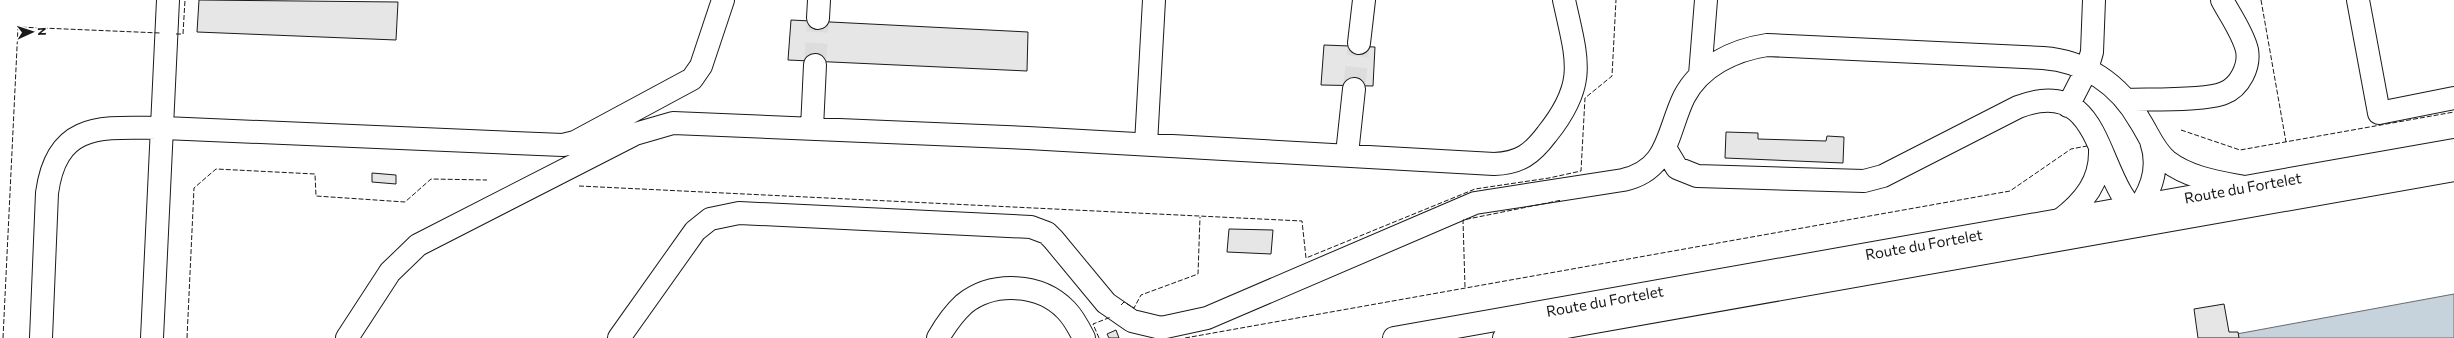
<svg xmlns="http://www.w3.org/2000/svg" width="2454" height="338" font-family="Commissioner,sans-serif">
<rect width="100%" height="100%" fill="#fff"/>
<!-- water -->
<path fill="#c6d2dc" stroke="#6a6a6a" d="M2454,294v44h-242l30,-5z"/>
<!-- building -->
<path fill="#e6e6e6" stroke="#1a1a1a" d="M199,0l199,2 -2,38 -199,-8z
M791,20l237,12 -1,39 -239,-11z
M1324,45l51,2 -2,39 -52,-1z
M1726,132l32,1v6l68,2 1,-5 17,1 -1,26 -118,-5z
M372,173l24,2v9l-24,-2z
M1229,229l44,1 -2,24 -44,-2z
M2224,304l5,28h9l1,6h-41l-4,-29z
M1116,330l3,8h-10l-2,-4z"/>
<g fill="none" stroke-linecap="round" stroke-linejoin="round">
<!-- minor-tunnel -->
<path stroke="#ddd" stroke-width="22" stroke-dasharray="22 11" stroke-linecap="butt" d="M815,65l3,-47
M1354,89l5,-46"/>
<defs>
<path id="minor" d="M2358,0l21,113 75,-15
M818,18l1,-18
M1359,43l5,-43
M1700,75l6,-75
M2126,100c22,-1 80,1 98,-7 16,-6 26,-27 23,-43 -4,-17 -17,-35 -25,-50
M2068,106l19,-37 5,-17 2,-52
M812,128l3,-63
M1146,144l8,-144
M1665,148l12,20 20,8 167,5 19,-5 135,-69c89,-34 75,75 125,112
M1347,154l7,-65
M2131,218c19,-23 30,-48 20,-77
M2060,220c24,-18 41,-39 40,-70
M41,338l6,-145c10,-74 58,-65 117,-65l399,17 12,-3 117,-63 9,-13 22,-66
M152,338l16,-338
M347,338l43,-66 28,-27 217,-111 38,-11 355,15 466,26c26,-1 38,-10 53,-30 41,-51 30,-74 17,-134
M619,338l76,-107 15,-12 29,-6 292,14 16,6 6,6 53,64 26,18 29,7 46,-10 268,-115 148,-23c46,-10 44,-48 61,-83 16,-31 50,-47 83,-52l276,13c42,3 76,26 97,63 9,14 14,29 27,40 22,17 51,21 77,26
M938,338c7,-12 15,-24 26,-34 29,-23 76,-21 102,6 7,7 13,18 18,28"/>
<g id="major">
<path id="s1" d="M1394,338l1060,-188"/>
<path d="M1504,338l950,-168"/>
</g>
</defs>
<!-- minor casing -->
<use href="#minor" stroke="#1a1a1a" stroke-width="24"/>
<!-- major casing -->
<use href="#major" stroke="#1a1a1a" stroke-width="24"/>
<!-- minor -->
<use href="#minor" stroke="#fff" stroke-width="22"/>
<!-- major -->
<use href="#major" stroke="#fff" stroke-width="22"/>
<!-- fence -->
<path stroke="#1a1a1a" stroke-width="1" stroke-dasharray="5 2" stroke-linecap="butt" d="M2261,0l25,142
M176,34h7l2,-34
M2181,130l59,20 214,-38
M579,186l723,35 4,37 169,-69 74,-11 32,-7 4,-73 27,-22 4,-76
M1465,287l-2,-67 99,-20
M1121,305l3,-3 10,6 7,-13 57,-21 2,-57
M3,338l15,-311 142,6
M187,338l7,-150 22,-19 99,5 1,22 89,6 26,-23 56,1
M1099,338l-6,-14 18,-7
M1185,338l825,-147 61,-42 16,-3"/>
</g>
<g text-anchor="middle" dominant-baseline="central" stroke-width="3" stroke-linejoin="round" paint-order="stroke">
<!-- street labels -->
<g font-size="15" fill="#1a1a1a" stroke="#fff">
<text stroke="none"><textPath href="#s1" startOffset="862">Route du Fortelet</textPath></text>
<text stroke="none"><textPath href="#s1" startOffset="538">Route du Fortelet</textPath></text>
<text stroke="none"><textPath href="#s1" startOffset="214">Route du Fortelet</textPath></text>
</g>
</g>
<!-- north arrow -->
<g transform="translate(32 32) rotate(87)" stroke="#ffffff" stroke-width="3" paint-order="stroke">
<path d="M0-3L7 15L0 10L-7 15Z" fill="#1a1a1a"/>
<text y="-6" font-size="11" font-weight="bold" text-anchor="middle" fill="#1a1a1a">N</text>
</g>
</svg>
